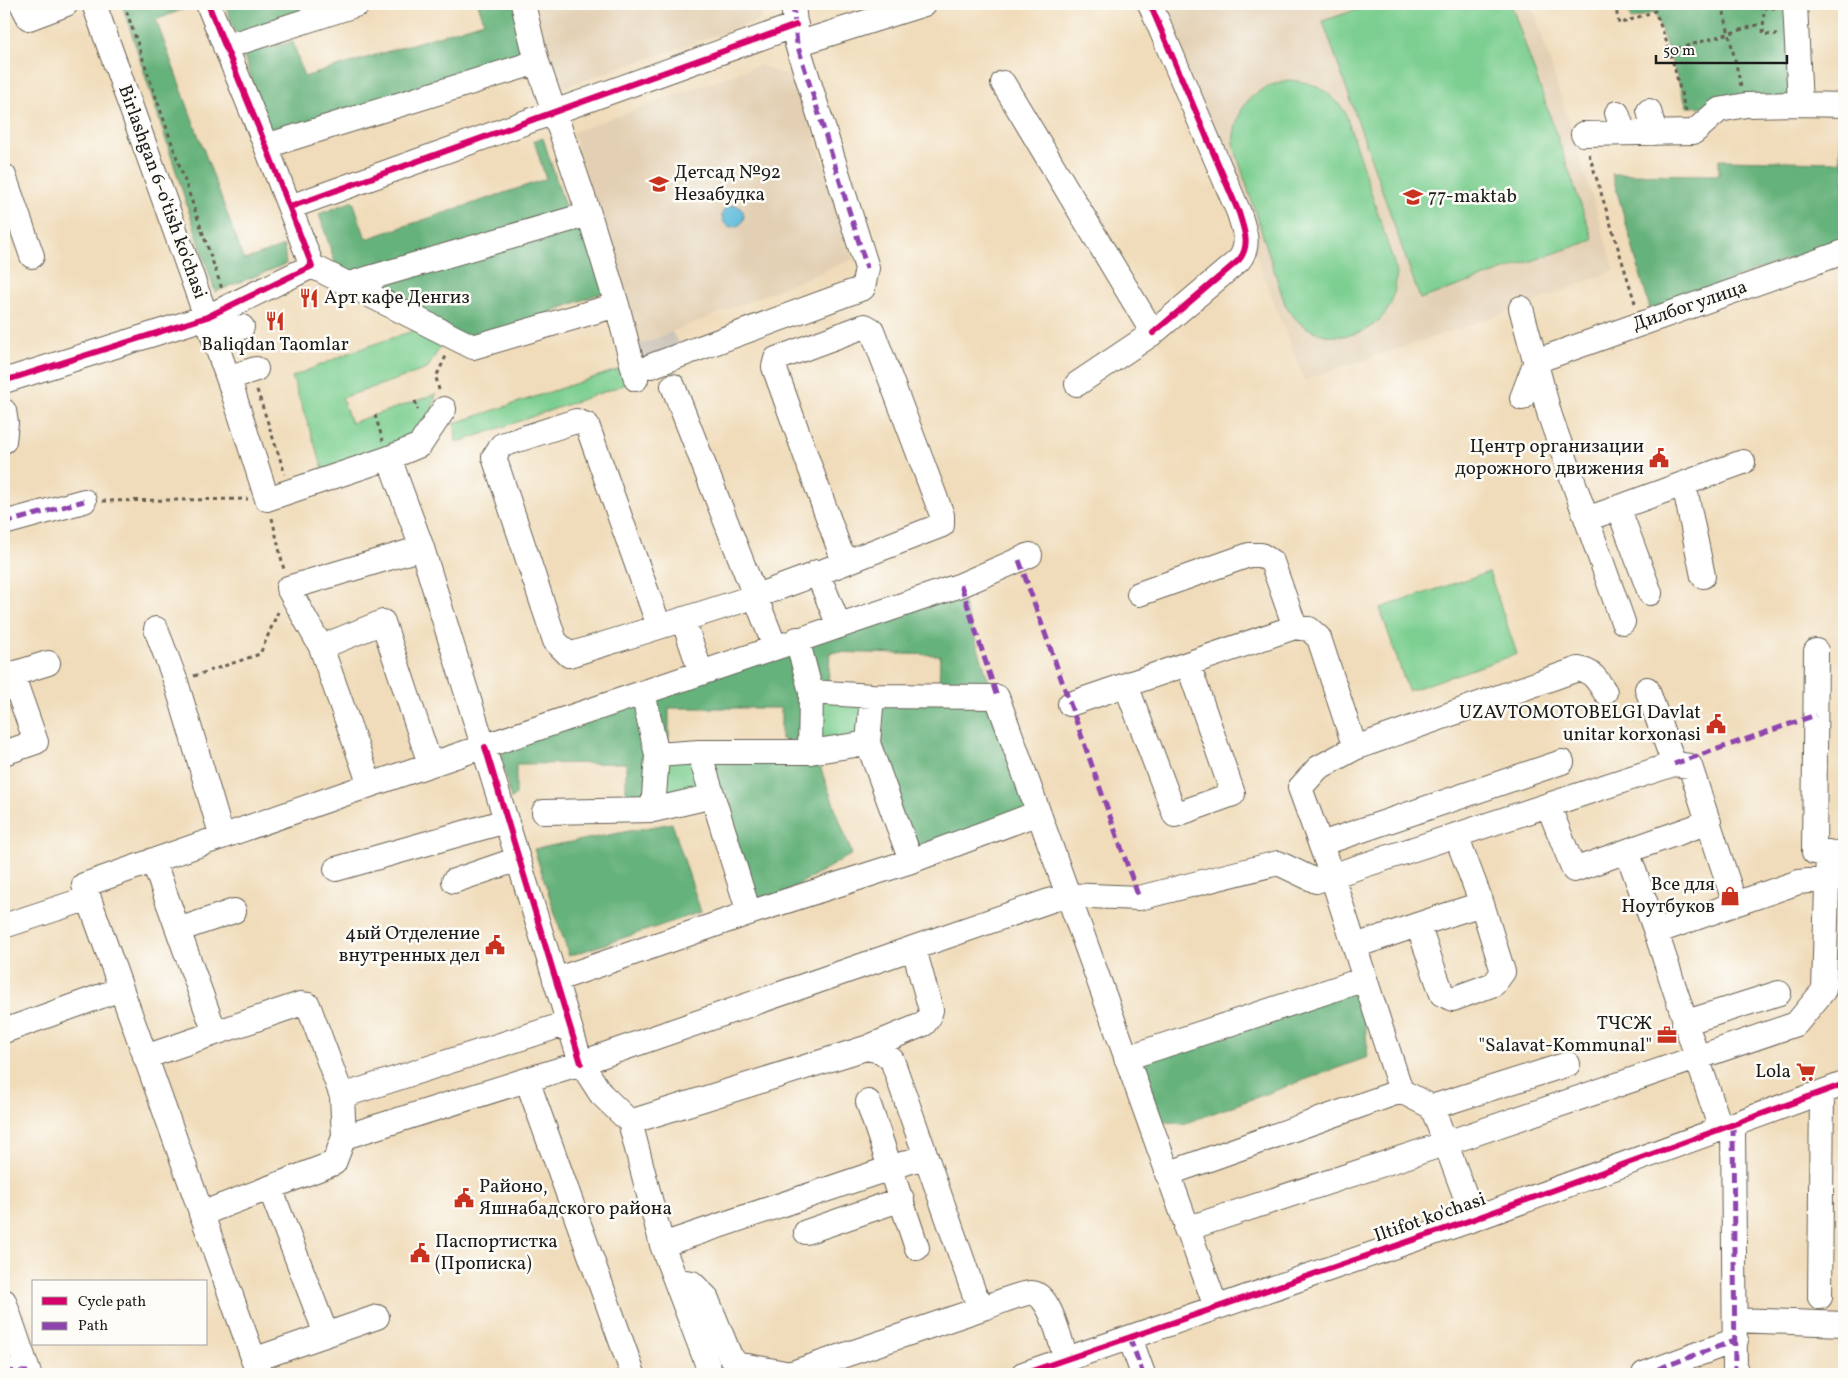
<svg xmlns="http://www.w3.org/2000/svg" width="1848" height="1378" font-family="Vollkorn,serif">
<rect width="100%" height="100%" fill="#fdfcf7"/>
<filter id="ink" filterUnits="userSpaceOnUse"><feTurbulence type="fractalNoise" baseFrequency=".02" numOctaves="2"/><feDisplacementMap in="SourceGraphic" scale="10" xChannelSelector="R" yChannelSelector="G"/><feConvolveMatrix kernelMatrix="1 2 1 2 8 2 1 2 1" color-interpolation-filters="sRGB"/></filter>
<filter id="wash" filterUnits="userSpaceOnUse"><feTurbulence type="fractalNoise" baseFrequency=".0096" numOctaves="4" result="noise"/><feDisplacementMap in="SourceGraphic" scale="20" xChannelSelector="R" yChannelSelector="G"/><feGaussianBlur stdDeviation="1.12" result="paint"/><feColorMatrix in="noise" values="0 0 0 0 0 0 0 0 0 0 0 0 0 0 0 0 0 1.4 0 .05"/><feComposite in="paint" operator="in"/></filter>
<g filter="url(#wash)">
<rect width="100%" height="100%" fill="#f0dcba"/>
<!-- built -->
<path fill="#e3d0b4" d="M531,4h238l-11,17 -200,68z
M1158,4h374l83,266 -94,38 -217,72z
M760,65l37,15 57,179 -220,88 -61,-215z"/>
<!-- industrial -->
<path fill="#cbc3b8" d="M672,332l11,19 -43,14 -6,-18z"/>
<!-- green -->
<path fill="#7dcf91" stroke="#4c7656" d="M1373,4h138l82,236 -173,59 -97,-278z
M1288,80c29,3 39,9 57,32l52,161c-2,15 -3,31 -14,43 -20,24 -60,27 -84,6 -5,-4 -10,-12 -14,-18l-52,-161c4,-38 17,-53 55,-63z
M421,328l24,11 -18,30 -85,29 9,25 85,-29 -9,41 -104,34 -31,-92 59,-25z
M626,367l18,11 -188,65 -1,-20z
M1489,572l28,82 -109,37 -28,-83z
M811,692l61,4 -4,47 -58,9z
M699,752l14,44 -60,14 4,-55z"/>
<!-- forest -->
<path fill="#66b27b" stroke="#41674c" d="M122,4h74l-40,16 88,240 40,-14 2,18 -71,28z
M225,4h112l-100,33z
M478,4h39l17,52 -265,79 -26,-82 50,-11 11,35 180,-55z
M1627,4h164l9,100 -113,3 -32,-95 -24,8z
M1844,122v117l-194,70 -38,-135 107,1v-15l121,2 1,-39z
M543,138l24,75 -227,65 -21,-64 34,-13 13,38 180,-60 -12,-38z
M585,218l21,73 -107,41 -24,11 -126,-59z
M959,589l34,105 -54,-4 1,-35 -110,-3 -2,35 -17,5 -1,60 -29,-13v-31h-112v31l-12,16 -4,55 -27,-16v-31l-110,1v31l-5,5 -11,-49z
M872,696l123,4 43,113 -127,48 -43,-118z
M699,752l119,9 34,93 -103,59z
M672,823l29,89 -132,44 -35,-107z
M1362,987l6,70 -185,67 -24,-3 -25,-59z"/>
<!-- water -->
<path fill="#5cbada" stroke="#3c6b7b" d="M722 216a11 11 0 1 1 22 0a11 11 0 1 1-22 0Z"/>
</g>
<g filter="url(#ink)">
<g fill="none" stroke-linecap="round" stroke-linejoin="round">
<defs>
<path id="minor" d="M22,4l7,14 37,-14
M94,4l138,385 35,110 122,-41 31,-13 24,-36
M523,4l14,58 52,152 28,91 19,74
M1795,4l5,100 44,1
M797,44l127,-40
M225,47l133,-43
M1003,83l150,250
M1649,111l6,22
M1617,113l7,20
M1583,134l111,-2 25,-22 27,-5 54,-1
M266,146l271,-84
M4,176l28,80
M290,207l506,-182
M312,266l161,81 144,-42
M349,284l240,-70
M1521,308l29,108 73,206
M213,336l29,-9
M1536,361l308,-109
M651,366l212,-78 4,-20 -70,-224 -4,-40
M228,378l28,-9
M4,381l203,-64 105,-51 -46,-120 -58,-142
M1077,384l76,-51 86,-73c12,-15 5,-30 0,-47l-89,-209
M673,386l102,261
M1522,398l14,-37
M4,411l2,12 -2,18
M389,458l33,90 159,515 20,31 29,28 32,123 49,129
M1684,484l19,92
M1618,507l32,86
M1587,519l156,-57
M4,523l80,-22
M817,572l22,54
M1139,594l110,-39h12l11,7 23,65
M683,619l18,54
M659,626l-72,-201 -11,-4 -74,24 -8,12 61,184 14,14c61,-19 123,-38 184,-58 64,-22 126,-48 189,-72v-10l-70,-185 -7,-4 -89,33 -2,8 70,195
M156,629l20,53 46,155
M797,639l14,53 61,4 125,1 219,610
M321,647l62,-25 47,142
M1816,651l-2,201 25,1
M4,677l44,-14
M1126,685l49,130 58,-21 -45,-130
M1070,704l225,-77 14,2 10,9 36,110 -37,20 -18,20 32,88 69,215 31,16 42,112
M868,743l4,-47
M1355,748l223,-79c15,2 19,11 27,23
M699,752l50,161
M810,752l1,-60
M4,753l32,-11 -24,-68
M1674,764l16,2 45,138 64,-22 28,-3
M370,785l-49,-138 -33,-59 134,-40
M1548,805l26,65 53,-19
M653,810l60,-14
M544,812l109,-2 4,-55
M1709,822l-82,29 29,81 79,-28
M1456,835l26,69
M1321,844l241,-82
M153,860l62,173
M911,861l127,-48
M336,869l170,-48
M454,881l64,-22
M4,926l85,-28
M178,930l56,-19
M1656,932l65,198
M1355,946c42,-14 84,-29 127,-42l21,68 -9,12 -41,15 -11,-5 -24,-69
M555,980l194,-67 162,-52 -43,-118 -58,9h-111l-42,3 -14,-62
M1684,1023l95,-30
M4,1031l117,-42
M866,1048l58,-24 5,-7 2,-7 -17,-61
M145,1057l155,-53 8,1 34,91 2,41 -10,26 -133,51
M1126,1058l239,-79
M527,1080l106,294
M342,1096l226,-73
M868,1102l49,146
M1432,1107l136,-43
M630,1122l236,-74 15,3 11,9 83,236 11,11c12,-4 34,-14 45,-14 19,-1 30,51 35,67
M1733,1126l2,248
M344,1137l237,-74 485,-168 73,3 139,-35 38,18 358,-117 -27,-75
M1167,1174l234,-83
M270,1188l56,146
M1186,1229l261,-86 349,-119 28,-34 4,-138
M806,1232l96,-33
M662,1245l264,-89
M676,1281l16,2 14,14 24,59 7,8 53,10
M1820,1297l2,-205
M4,1301l25,73
M1735,1320l109,4
M1130,1338l13,36
M253,1360l124,-43
M4,1371l24,1
M259,1374l-175,-489 286,-100 591,-200 69,-30
M789,1374l197,-67
M1023,1374l451,-155 370,-135
M1644,1374l92,-34"/>
</defs>
<!-- minor casing -->
<use href="#minor" stroke="#665f53" stroke-width="26"/>
<!-- path -->
<path stroke="#665f53" stroke-width="3" stroke-dasharray="4 4" stroke-linecap="butt" d="M124,4l98,285
M1615,4l4,20 36,-13 15,40 16,61
M1722,4l19,82
M1775,8h-11l-1,26 14,1
M1670,51l94,-28
M1589,154l47,152
M257,390l28,84
M439,390l-3,-13 11,-23
M415,401l3,9
M375,415l8,26
M102,501l146,-2
M272,518l12,52
M194,676l66,-22 18,-42"/>
<!-- minor -->
<use href="#minor" stroke="#fff" stroke-width="24"/>
<!-- quiet -->
<path stroke="#8e44ad" stroke-width="5" stroke-dasharray="10 5" stroke-linecap="butt" d="M793,4l4,40 70,224
M4,523l80,-22
M1019,560l120,338
M961,585l36,112
M1674,764l142,-49
M1733,1126l2,248
M1130,1338l13,36
M4,1371l24,1
M1644,1374l92,-34"/>
<defs>
<path id="cycleway" d="M1150,4l89,209c5,17 12,32 0,47l-86,73
M290,207l506,-182
M4,381l203,-64 105,-51 -46,-120 -58,-142
M485,747l96,316
M1023,1374l451,-155 370,-135"/>
</defs>
<!-- cycleway casing -->
<use href="#cycleway" stroke="#fdfcf7" stroke-width="9"/>
<!-- cycleway -->
<use href="#cycleway" stroke="#d6006c" stroke-width="6"/>
</g>
</g>
<!-- icons -->
<defs>
<symbol id="school-bare" viewBox="-9 -9 18 18"><path d="M0-5L7-2L0 1L-7-2ZM-4 1L0 2.5L4 1V4Q0 6-4 4Z" fill="#c8321e" stroke="#fdfcf7" stroke-width="2.5" paint-order="stroke"/></symbol>
<symbol id="restaurant-bare" viewBox="-9 -9 18 18"><path d="M-5-6h1v4h1v-4h1v4h1v-4h1v5L-1.5 .5V6h-2V.5L-5-1ZM5-6V6H3V1.5H1.5Q1.5-4 5-6Z" fill="#c8321e" stroke="#fdfcf7" stroke-width="2.5" paint-order="stroke"/></symbol>
<symbol id="civic-bare" viewBox="-9 -9 18 18"><path d="M-.6-6.5H3V-4.5H.6V-3L4-1V1h2V6H-6V1h2V-1L-.6-3ZM-1.2 2.5V6h2.4V2.5Z" fill="#c8321e" stroke="#fdfcf7" stroke-width="2.5" paint-order="stroke"/></symbol>
<symbol id="shop-bare" viewBox="-9 -9 18 18"><path d="M-5-2.5h2.3a2.7 3.5 0 0 1 5.4 0H5L5.5 6h-11ZM-1.5-2.5h3a1.5 2.3 0 0 0-3 0Z" fill="#c8321e" stroke="#fdfcf7" stroke-width="2.5" paint-order="stroke"/></symbol>
<symbol id="office-bare" viewBox="-9 -9 18 18"><path d="M-6-3h4V-5.5h4V-3h4V5H-6ZM-1-4.5V-3h2v-1.5ZM-6 0V1H6V0Z" fill="#c8321e" stroke="#fdfcf7" stroke-width="2.5" paint-order="stroke"/></symbol>
<symbol id="supermarket-bare" viewBox="-9 -9 18 18"><path d="M-6-5.5h2.5l.6 2H6L4.5 2H-2.5L-4.4-4H-6ZM-1.5 3.2a1.3 1.3 0 1 0 .1 0ZM3 3.2a1.3 1.3 0 1 0 .1 0Z" fill="#c8321e" stroke="#fdfcf7" stroke-width="2.5" paint-order="stroke"/></symbol>
</defs>
<g fill-rule="evenodd">
<use href="#school-bare" x="645" y="170" width="28" height="28"/>
<use href="#school-bare" x="1399" y="183" width="28" height="28"/>
<use href="#restaurant-bare" x="295" y="284" width="28" height="28"/>
<use href="#restaurant-bare" x="261" y="307" width="28" height="28"/>
<use href="#civic-bare" x="1645" y="444" width="28" height="28"/>
<use href="#civic-bare" x="1702" y="710" width="28" height="28"/>
<use href="#shop-bare" x="1716" y="882" width="28" height="28"/>
<use href="#civic-bare" x="481" y="931" width="28" height="28"/>
<use href="#office-bare" x="1653" y="1021" width="28" height="28"/>
<use href="#supermarket-bare" x="1792" y="1058" width="28" height="28"/>
<use href="#civic-bare" x="450" y="1184" width="28" height="28"/>
<use href="#civic-bare" x="406" y="1239" width="28" height="28"/>
</g>
<g text-anchor="middle" dominant-baseline="central" stroke-width="5" stroke-linejoin="round" paint-order="stroke">
<!-- poi labels -->
<g font-size="19" fill="#1c1c1c" stroke="#fdfcf7" text-anchor="end">
<text x="674" y="173" text-anchor="start">Детсад №92<tspan x="674" dy="22">Незабудка</tspan></text>
<text x="1428" y="197" text-anchor="start">77-maktab</text>
<text x="324" y="298" text-anchor="start">Арт кафе Денгиз</text>
<text x="275" y="345" text-anchor="middle">Baliqdan Taomlar</text>
<text x="1644" y="447">Центр организации<tspan x="1644" dy="22">дорожного движения</tspan></text>
<text x="1701" y="713">UZAVTOMOTOBELGI Davlat<tspan x="1701" dy="22">unitar korxonasi</tspan></text>
<text x="1715" y="885">Все для<tspan x="1715" dy="22">Ноутбуков</tspan></text>
<text x="480" y="934">4ый Отделение<tspan x="480" dy="22">внутренных дел</tspan></text>
<text x="1652" y="1024">ТЧСЖ<tspan x="1652" dy="22">"Salavat-Kommunal"</tspan></text>
<text x="1791" y="1072">Lola</text>
<text x="479" y="1187" text-anchor="start">Районо,<tspan x="479" dy="22">Яшнабадского района</tspan></text>
<text x="435" y="1242" text-anchor="start">Паспортистка<tspan x="435" dy="22">(Прописка)</tspan></text>
</g>
<!-- street labels -->
<g font-size="19" fill="#1c1c1c" stroke="#fdfcf7">
<text transform="translate(162 192) rotate(70)">Birlashgan 6-o'tish ko'chasi</text>
<text transform="translate(1690 306) rotate(-19)">Дилбог улица</text>
<text transform="translate(1430 1218) rotate(-19)">Iltifot ko'chasi</text>
</g>
</g>
<!-- margin -->
<rect width="1848" height="1378" fill="none" stroke="#fdfcf7" stroke-width="20"/>
<!-- legend -->
<rect x="32" y="1280" width="175" height="65" fill="#fdfcf7" stroke="#a3a29f"/>
<rect x="42" y="1297" width="25" height="8" fill="#d6006c" stroke="#a3a29f"/>
<text x="78" y="1306" font-size="15" fill="#1c1c1c">Cycle path</text>
<rect x="42" y="1322" width="25" height="8" fill="#8e44ad" stroke="#a3a29f"/>
<text x="78" y="1330" font-size="15" fill="#1c1c1c">Path</text>
<!-- scale -->
<path d="M1656 55v8h131v-8" fill="none" stroke="#1c1c1c" stroke-width="2.5"/>
<text x="1663" y="55" font-size="15" fill="#1c1c1c" stroke="#fdfcf7" stroke-width="4" paint-order="stroke">50 m</text>
</svg>
